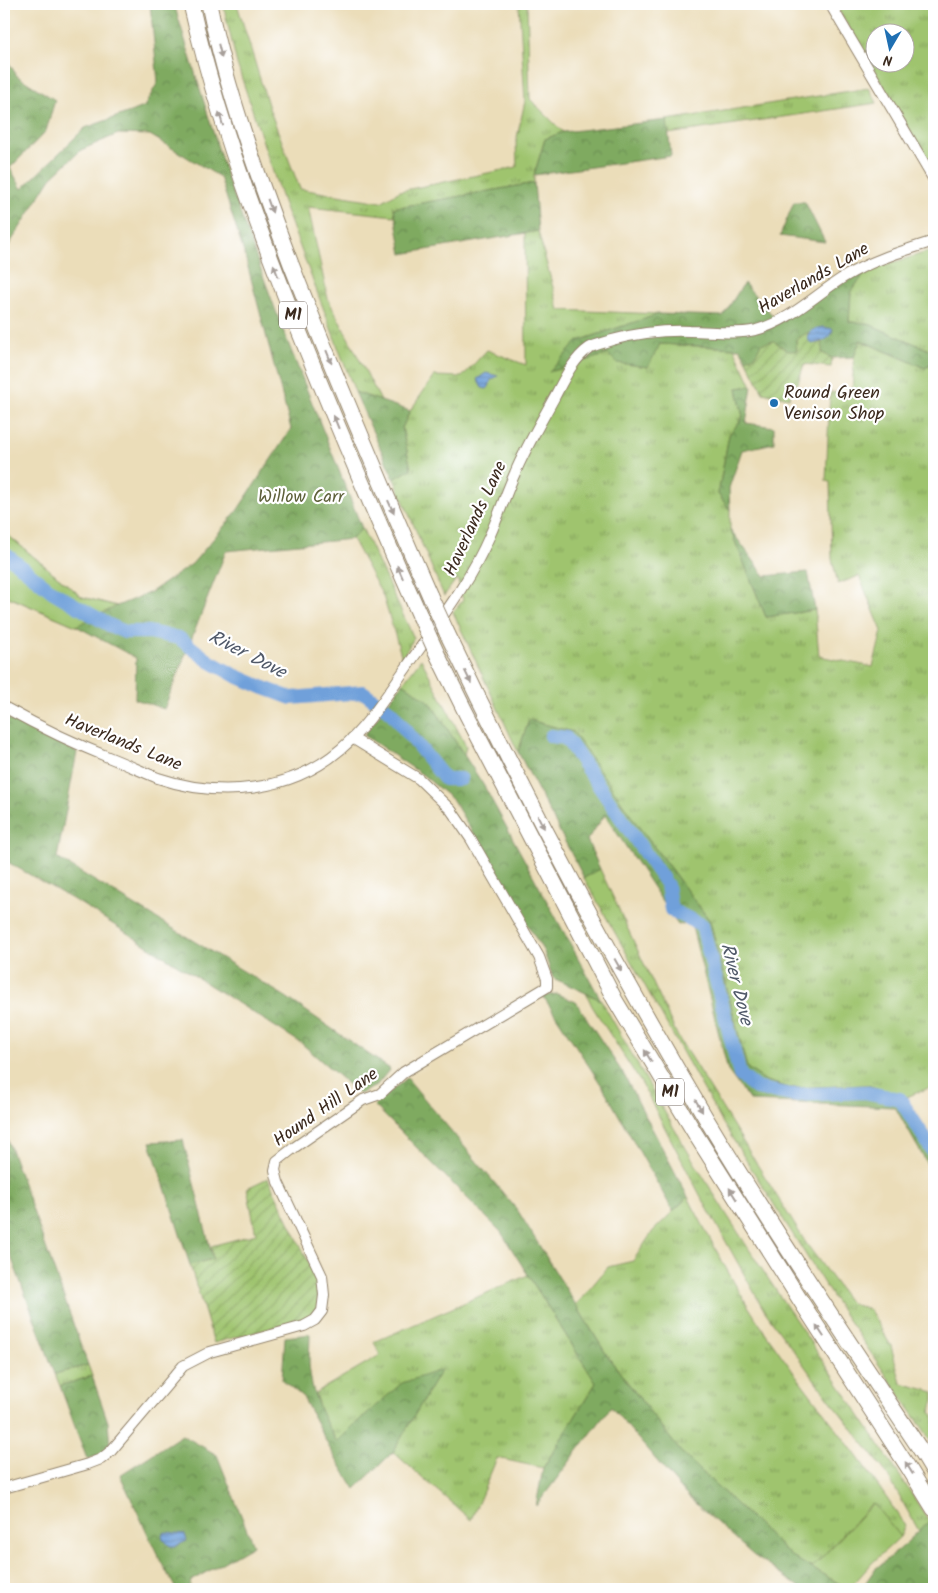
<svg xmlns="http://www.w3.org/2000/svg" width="938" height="1593" font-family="Kalam,sans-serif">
<defs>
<pattern id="grass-tufts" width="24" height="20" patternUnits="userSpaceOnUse" patternTransform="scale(1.25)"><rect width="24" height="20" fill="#9fc46e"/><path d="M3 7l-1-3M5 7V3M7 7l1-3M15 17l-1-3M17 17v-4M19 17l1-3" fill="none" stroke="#839f5a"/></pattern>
<pattern id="forest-crowns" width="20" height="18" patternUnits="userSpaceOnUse" patternTransform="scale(1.25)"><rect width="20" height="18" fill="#7faa61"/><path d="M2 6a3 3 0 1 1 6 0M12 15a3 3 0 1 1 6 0" fill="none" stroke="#698b4f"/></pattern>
<pattern id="garden-furrows" width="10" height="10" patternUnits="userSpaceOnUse" patternTransform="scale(1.25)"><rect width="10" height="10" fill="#9fc46e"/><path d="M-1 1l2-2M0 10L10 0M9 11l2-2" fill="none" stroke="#839f5a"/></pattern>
<pattern id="water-rules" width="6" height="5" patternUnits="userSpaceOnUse" patternTransform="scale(1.25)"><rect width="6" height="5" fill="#70a0da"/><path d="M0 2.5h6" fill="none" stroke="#5d83b0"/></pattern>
</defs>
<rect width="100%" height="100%" fill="#fff"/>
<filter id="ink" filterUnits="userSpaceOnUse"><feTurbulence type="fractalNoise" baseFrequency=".02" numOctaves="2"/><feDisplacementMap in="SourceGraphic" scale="10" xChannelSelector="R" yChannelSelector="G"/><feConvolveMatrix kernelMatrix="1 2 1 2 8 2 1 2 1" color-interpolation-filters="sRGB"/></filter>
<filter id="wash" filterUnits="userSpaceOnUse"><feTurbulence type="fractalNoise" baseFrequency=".0096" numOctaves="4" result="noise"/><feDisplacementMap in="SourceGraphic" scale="20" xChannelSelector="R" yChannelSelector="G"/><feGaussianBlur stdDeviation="1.12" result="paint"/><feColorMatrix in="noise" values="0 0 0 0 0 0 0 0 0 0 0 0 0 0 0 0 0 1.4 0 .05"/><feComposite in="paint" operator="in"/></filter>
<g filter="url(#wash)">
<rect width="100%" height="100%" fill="#ebddb9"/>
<!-- grass -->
<path fill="url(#grass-tufts)" stroke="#6d7746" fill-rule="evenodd" d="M223,4h14l32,104 31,81 81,13 19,-11 117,-24 -1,-25 9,-41 -6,-97h8l3,95 33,33 -18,7 -11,36v8l-140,25 1,8 -87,-9 20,92 53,102 -26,-9 -72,-190 -46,-138z
M835,4h99v167zM876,32h30v30h-30z
M869,88l8,15 -209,31 -1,-14z
M538,231l21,79 101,4 -82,27 30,13 52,-10 74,4 18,38 -15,2 6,29 -14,18 -11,59 12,16v19l36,88 49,-7 4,46 54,11 9,-36 -23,-55 -21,8 -6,-25 -2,-77 -4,-1 4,-89 22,2 2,-37 5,-17 66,28 9,-5v723l-28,11 -39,-12 -77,3 -24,-7 -19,-13 -37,-147 -74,-98 -63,-91 -44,-12 -11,32 -65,-140 10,-12 -6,-22 -13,18 -50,-117 17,-10 -9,-41 8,-17 24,-35 28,1 25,-27 39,15 -1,-132z
M934,250v102l-68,-29 -17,-1 2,-31 17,-21z
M362,528l52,110 -12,20 -19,-62 -31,-57z
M421,659l45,87 -2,9 -34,-53 -27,-19z
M600,869l78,168 128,206 44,60 20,7 21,36 10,37 33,9v8l-4,13 4,2v32l-10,-17 -91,-132 -111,-176 -138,-244z
M586,993l15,7c33,57 64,115 98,170 73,120 155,233 230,351l-10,10 -34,-60 -68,-88 -53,-73 -64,-115 -57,-109 -51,-80z
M688,1197c25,47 49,95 79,138 45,65 96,124 138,191l-5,11 -28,-34 -60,65 -20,-11 -112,-106 -72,-94 -32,-52 32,-38 25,-6 20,-30z
M528,1275l68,108 -53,85 -46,-10 -26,62 -78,-68 47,-81 -84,52 -19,19 -16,-28 -6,-21 65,-38 -6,-13z
M88,1365l4,11 -32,10 -5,-12z"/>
<!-- forest -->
<path fill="url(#forest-crowns)" stroke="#5d6a40" d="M150,4h24l52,170 55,151 81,203 -10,11 -126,12 -62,158 -29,-10 1,-41 -60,-32 -72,-31v-63l78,65 35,9 34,-14 41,-28 45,-53 54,-82 -46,-173 -25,-79 -70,-42 -32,-1 -37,16 -30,28 -47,75v-198l13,21 38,24 -9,31 -36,37 12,21 63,-61 59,-21 14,-25z
M667,120l4,36 -137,19 11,-36 18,-7z
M534,183l4,48 -136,23 -8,-46z
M794,202h11l20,40 -45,-6z
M868,270l-17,21 -2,31 17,1 68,29v11l-9,5 -65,-28 -6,17 -22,1 -10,-5 -4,-24 -22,10 1,12 -51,8 -6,-11 -80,-4 -12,23 -31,-4 -9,-9 -59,18 29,-31 81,-27 64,2 21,-33 30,34z
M752,386l-6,37 28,4v16l-32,7 -13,38 1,22 -12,-16 11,-59 14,-18 -6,-29z
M355,392l55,19 -8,17 9,41 -17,10z
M730,529l35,47 43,-4 7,38 -49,7z
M403,683l27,19 54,84 117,214 -48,-22 -9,-26 -91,-152 -30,-25 -59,-40z
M4,717l73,35 -20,106 229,139 104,72 -14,17 -17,8 -58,-51 -220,-139 -77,-44z
M529,720l44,12 63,91 74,98 37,147 19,13 24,7 77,-3 39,12 28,44v35l-39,-69 -145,-6 -22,-30 -37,-148 -13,2 -73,-110 -18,25 13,29 -16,9 -66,-126z
M557,994l19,8 48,73 64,122 -15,14 -69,-122 -61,-93z
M407,1078l111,133 90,146 72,94 112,106 57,32h6h-53l-49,-34 -66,-59 -76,-89 -75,99 7,-38 53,-85 -95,-151 -127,-127z
M4,1130l84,235 -33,9 -51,-136z
M183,1140l30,119 -23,6 -40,-123z
M310,1334c0,13 -2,27 0,39 3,25 14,48 27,69l19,-19 46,-40 39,-13 -48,82 -38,37 -26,-42 -26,-50 -21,-17 3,-43z
M92,1376l16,46 2,25 -12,9 -11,3 -27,-73z
M182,1435l35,20 36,90 -62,36 -2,8h-13l-15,-27 -41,-87z
M929,1521l5,10v58h-73l14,-20 25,-20z"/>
<!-- park -->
<path fill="#9fc46e" stroke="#6d7746" d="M4,532l78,65 35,9 -41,20 -72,-31z
M873,1503l27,34 -28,26 -23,26 -37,-21z"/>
<!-- garden -->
<path fill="url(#garden-furrows)" stroke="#6d7746" d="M809,332l-2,5 5,7 10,-2v11l10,5 -1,9 -27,-3 -6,19 -5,3 -4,12 -26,-6 -17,-33 9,-3 6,-12 13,-3 14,10h9l-1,-12z
M268,1178l51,106 -1,24 -8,10 -96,25 -24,-78 23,-6 -2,-13 45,-12 -9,-46z"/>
<!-- water -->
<path fill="url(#water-rules)" stroke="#56657c" d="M823,327l10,2c-2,11 -12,13 -21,15 -11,-9 1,-16 11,-17z
M486,373l12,3 -7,4 -2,7 -2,2 -5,-1 -5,-9z
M166,1532l19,2 2,7 -11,5h-6l-7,-7 -1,-5z"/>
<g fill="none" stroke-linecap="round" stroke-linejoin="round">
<!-- river -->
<path stroke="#70a0da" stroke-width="14" d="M4,553l49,39 56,33 16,7h24l30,6 30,23 25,14 30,13 27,10 72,-6 28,20 54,67h16
M551,736l15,2 101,147 4,25 31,15 38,150 16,13 36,7 72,-3 36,7 34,54"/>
</g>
</g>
<g filter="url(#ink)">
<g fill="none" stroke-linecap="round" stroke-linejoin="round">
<defs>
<path id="minor" d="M830,4l104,176
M4,707c36,20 71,37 109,52 15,6 30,13 45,19 62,21 133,14 183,-29 27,-23 45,-53 65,-81 30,-43 63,-84 84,-133 9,-20 16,-42 25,-62 11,-26 26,-51 39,-75 9,-17 19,-39 35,-50 7,-4 15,-5 23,-8 26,-7 50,-10 78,-9 21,0 45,4 66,-1 34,-9 59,-35 88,-53 28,-17 59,-26 90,-36
M4,1488l84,-24 13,-5 10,-8 72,-85 27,-14 94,-26 11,-6 7,-9 2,-16 -2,-19 -44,-94 -3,-12 2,-9 18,-14 68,-47 17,-6 24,-22 143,-85v-8l-8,-22 -68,-118 -20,-29 -32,-31 -67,-41"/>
<path id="highway" d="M191,4c20,90 50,177 83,263 45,118 95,234 146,349
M209,4c18,89 50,175 82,260 44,112 91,222 139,332
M447,633c79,166 166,329 260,487 68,113 142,222 215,332l12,20
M438,656l28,57 149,287 81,135 106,168 108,167 24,39"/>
</defs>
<!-- minor casing -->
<use href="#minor" stroke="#93846c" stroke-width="12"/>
<!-- highway casing -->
<use href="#highway" stroke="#93846c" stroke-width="17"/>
<!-- minor -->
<use href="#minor" stroke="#fff" stroke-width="10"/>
<!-- highway -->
<use href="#highway" stroke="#fff" stroke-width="15"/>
<defs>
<path id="highway-bridge" d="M430,596l17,37
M420,616l18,40"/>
</defs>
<!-- highway-bridge casing -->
<use href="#highway-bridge" stroke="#93846c" stroke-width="17" stroke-linecap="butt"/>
<!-- highway-bridge -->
<use href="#highway-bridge" stroke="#fff" stroke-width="15"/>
</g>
<!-- one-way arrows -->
<defs><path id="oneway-solid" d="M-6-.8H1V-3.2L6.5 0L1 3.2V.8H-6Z" transform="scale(1.25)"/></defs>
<g fill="#a79f9a">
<use href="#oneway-solid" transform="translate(220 51) rotate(76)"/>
<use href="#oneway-solid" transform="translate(221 119) rotate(-107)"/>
<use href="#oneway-solid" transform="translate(270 206) rotate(70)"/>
<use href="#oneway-solid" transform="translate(276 271) rotate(-111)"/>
<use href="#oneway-solid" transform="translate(329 357) rotate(68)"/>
<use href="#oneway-solid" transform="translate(336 422) rotate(-112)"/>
<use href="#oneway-solid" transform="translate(391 507) rotate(66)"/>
<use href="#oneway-solid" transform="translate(400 572) rotate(-114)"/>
<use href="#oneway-solid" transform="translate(468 677) rotate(64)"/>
<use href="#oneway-solid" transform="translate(541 822) rotate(63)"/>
<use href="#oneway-solid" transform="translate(618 965) rotate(61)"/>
<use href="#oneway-solid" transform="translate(648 1056) rotate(-121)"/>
<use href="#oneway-solid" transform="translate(699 1106) rotate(60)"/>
<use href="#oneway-solid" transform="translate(733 1194) rotate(-122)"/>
<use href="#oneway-solid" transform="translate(820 1331) rotate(-123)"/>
<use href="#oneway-solid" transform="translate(909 1468) rotate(-122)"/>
</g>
</g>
<!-- markers -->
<circle fill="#1f6fb2" stroke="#fff" stroke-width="2" cx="774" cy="403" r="5"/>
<g text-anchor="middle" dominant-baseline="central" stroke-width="4.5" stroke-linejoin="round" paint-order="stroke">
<!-- shield labels -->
<g fill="#fff" stroke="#766a62" stroke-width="1">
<rect x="279" y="301.5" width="28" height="27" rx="4"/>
<rect x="656" y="1078.5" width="28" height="27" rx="4"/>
</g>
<g font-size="16" font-weight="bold" fill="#3b2a1e">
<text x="293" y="315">M1</text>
<text x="670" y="1092">M1</text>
</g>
<!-- street labels -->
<g font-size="18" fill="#3b2a1e" stroke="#fff">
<text transform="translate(814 279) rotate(-30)">Haverlands Lane</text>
<text transform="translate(476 519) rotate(-65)">Haverlands Lane</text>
<text transform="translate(123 743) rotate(22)">Haverlands Lane</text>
<text transform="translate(326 1108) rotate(-35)">Hound Hill Lane</text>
</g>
<!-- poi labels -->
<g font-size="18" fill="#3b2a1e" stroke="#fff" text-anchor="start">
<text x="784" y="393">Round Green<tspan x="784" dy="21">Venison Shop</tspan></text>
</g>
<!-- park labels -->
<g font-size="18" fill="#5e603a" stroke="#fff">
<text x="301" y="497">Willow Carr</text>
</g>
<!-- water labels -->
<g font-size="19" font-style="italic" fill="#505969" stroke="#fff">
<text transform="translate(247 655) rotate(27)">River Dove</text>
<text transform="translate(736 984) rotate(76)">River Dove</text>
</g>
</g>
<!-- margin -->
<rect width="938" height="1593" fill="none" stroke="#fff" stroke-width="20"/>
<!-- north arrow -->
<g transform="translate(890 48) rotate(189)"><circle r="24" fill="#ffffff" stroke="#b1aaa5"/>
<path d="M0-4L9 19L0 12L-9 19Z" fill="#1f6fb2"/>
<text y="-8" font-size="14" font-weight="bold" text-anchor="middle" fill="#3b2a1e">N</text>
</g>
</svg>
